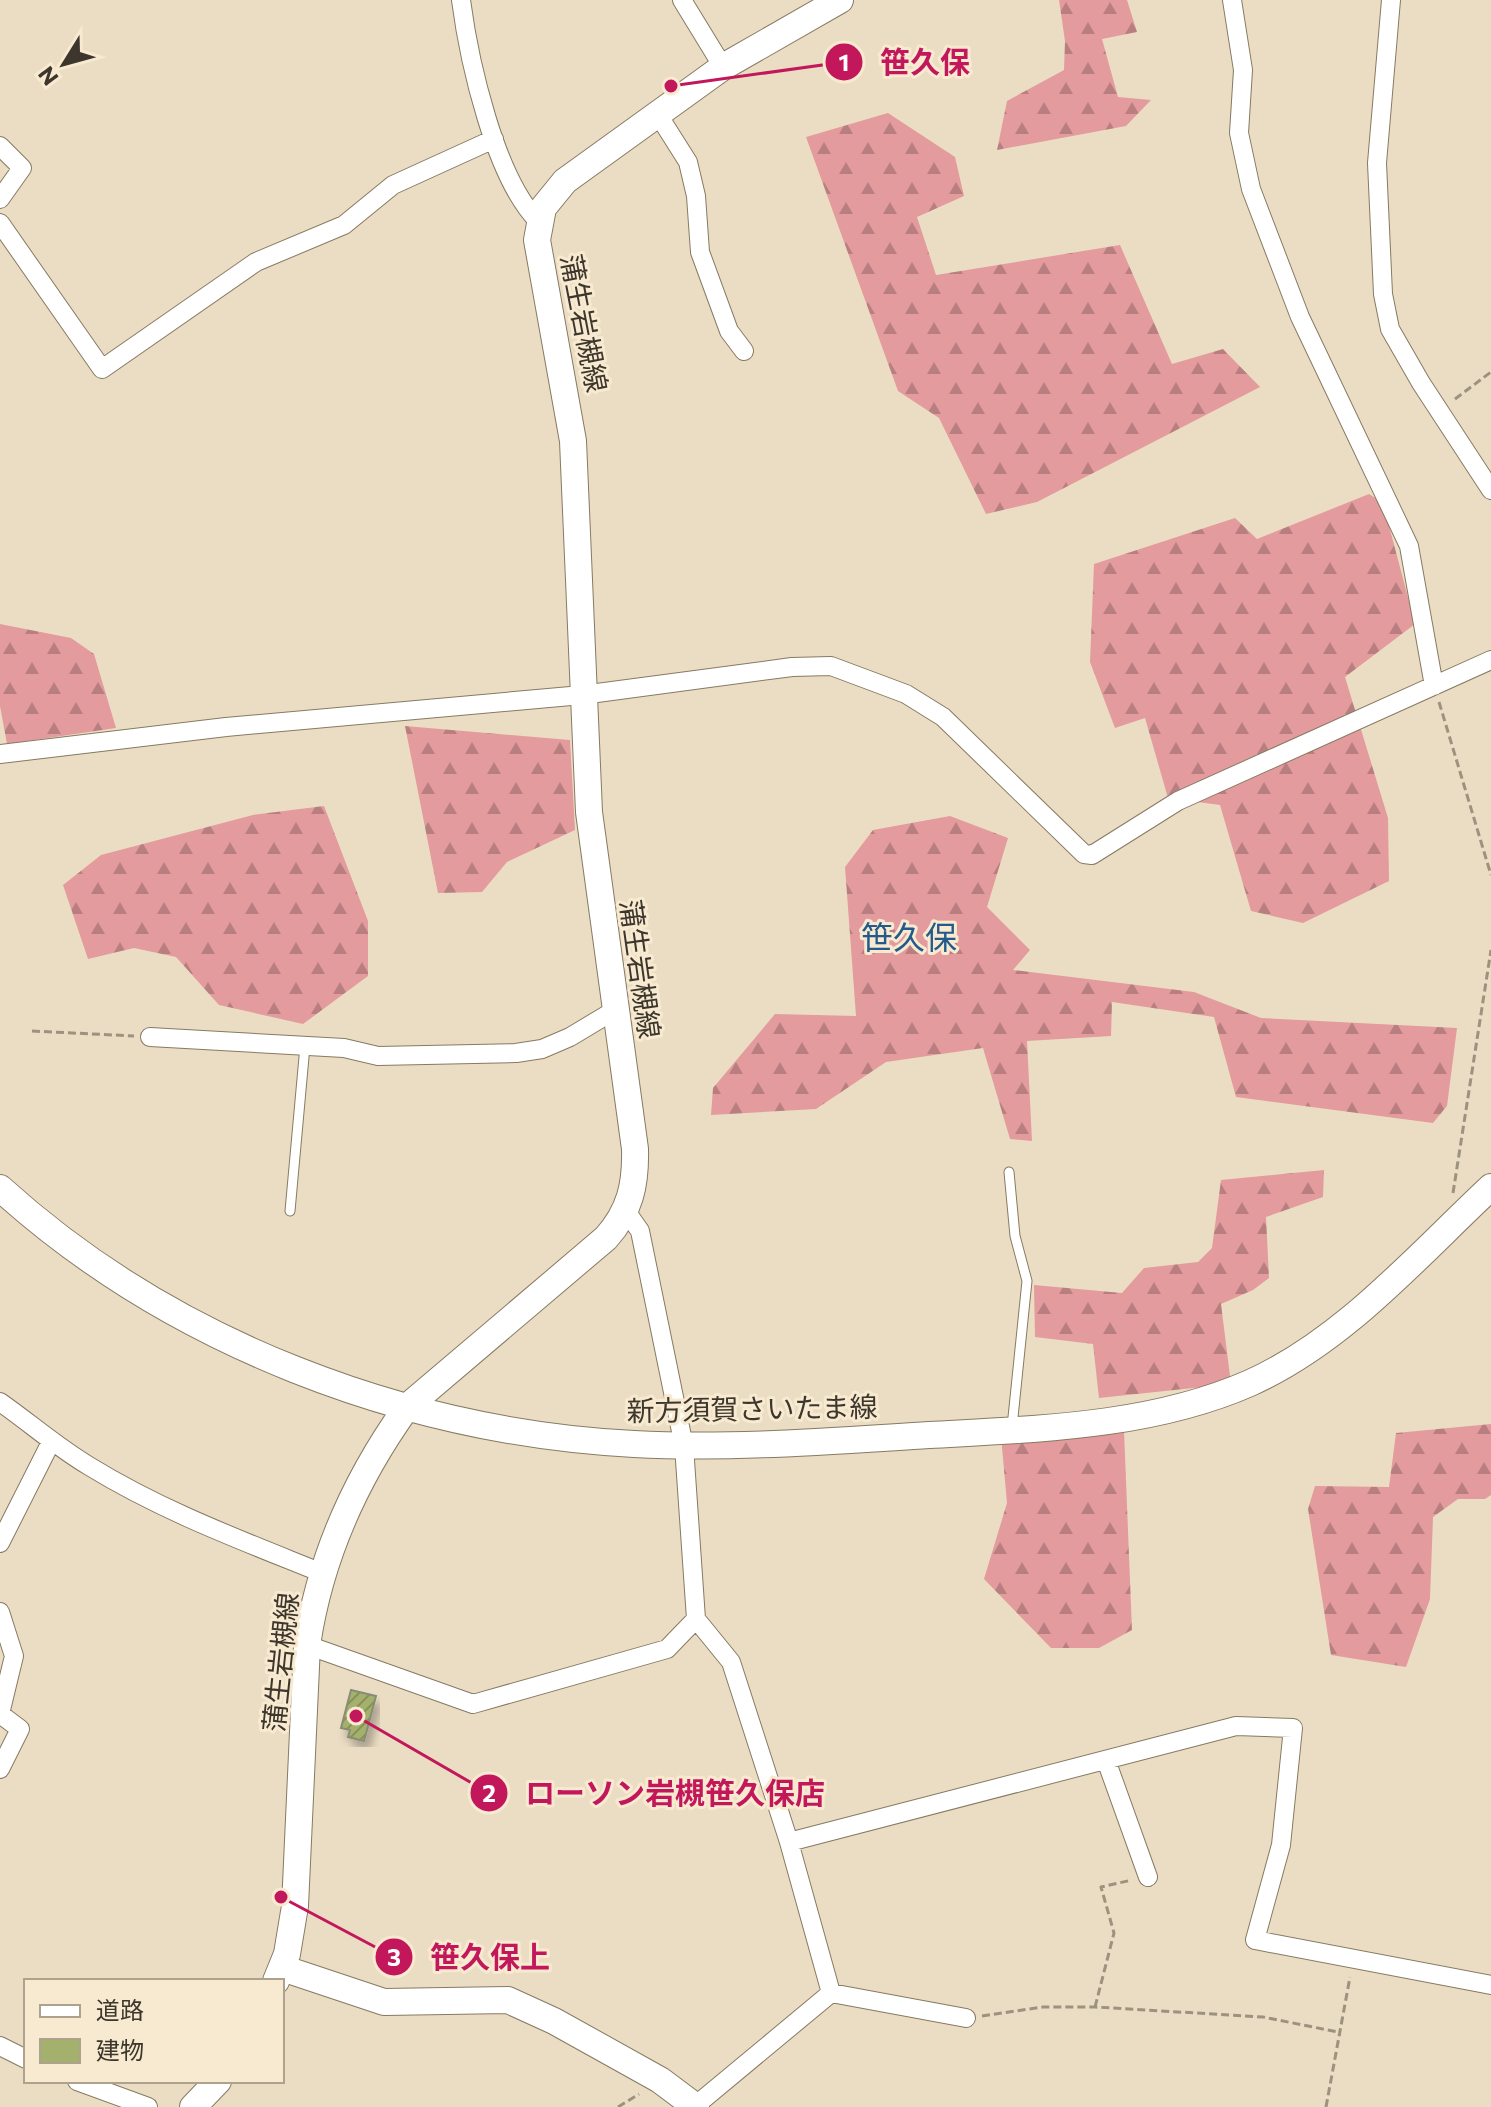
<svg xmlns="http://www.w3.org/2000/svg" width="1491" height="2107" font-family="Commissioner,'Noto Sans JP',sans-serif">
<defs>
<pattern id="forest-firs" width="22" height="20" patternUnits="userSpaceOnUse" patternTransform="scale(2)"><rect width="22" height="20" fill="#e39b9d"/><path d="M5 1l3.5 6h-7zM16 11l3.5 6h-7z" fill="#b97f80"/></pattern>
<pattern id="building-hatch" width="6" height="6" patternUnits="userSpaceOnUse" patternTransform="scale(2)"><rect width="6" height="6" fill="#a4b16c"/><path d="M-1 1l2-2M0 6l6-6M5 7l2-2" fill="none" stroke="#879159"/></pattern>
<filter id="shadow"><feDropShadow dx="5" dy="9" stdDeviation="4" flood-color="#0004"/></filter>
</defs>
<rect width="100%" height="100%" fill="#ebddc3"/>
<!-- forest -->
<path fill="url(#forest-firs)" d="M1059,0h68l10,32 -35,7 16,58 33,3 -25,26 -129,24 10,-49 57,-31 1,-29z
M888,113l67,44 9,39 -47,21 19,58 184,-30 52,119 51,-15 37,38 -223,115 -51,12 -47,-96 -41,-27 -92,-254z
M1369,494l14,9 32,121 -70,53 43,141 1,63 -86,42 -52,-12 -31,-106 -52,-7 -23,-80 -30,10 -25,-66 4,-98 141,-46 22,21z
M0,624l71,14 23,16 22,74 -109,16 -7,-38z
M405,726l165,14 5,90 -68,32 -25,30 -44,1z
M324,806l44,115v55l-65,48 -84,-19 -43,-48 -42,-9 -46,11 -25,-74 38,-30 152,-40z
M950,816l58,22 -21,69 43,43 -17,20 181,22 67,26 196,10 -10,78 -14,17 -197,-26 -22,-80 -102,-15 -1,34 -84,5 5,100 -22,-2 -27,-91 -97,14 -70,47 -105,6 2,-27 62,-74 81,2 -11,-149 28,-37z
M1324,1170l-1,27 -57,20 3,61 -16,12 -32,14 10,80 -132,14 -6,-54 -58,-7 -1,-52 88,8 22,-25 54,-6 14,-14 9,-68z
M1491,1424v71l-6,4h-27l-25,18 -3,82 -24,68 -75,-12 -23,-146 7,-23 74,1 7,-54z
M1124,1431l8,199 -33,18h-48l-67,-69 23,-76 -6,-67z"/>
<!-- building -->
<path fill="url(#building-hatch)" stroke="#878d73" stroke-width="2" filter="url(#shadow)" d="M351,1690l25,6 -12,45 -16,-4 2,-7 -9,-2z"/>
<g fill="none" stroke-linecap="round" stroke-linejoin="round">
<defs>
<path id="lane" d="M1009,1172l6,64 12,45 -15,146
M290,1211l15,-165"/>
<path id="street" d="M461,0c8,61 34,178 77,221
M682,0l41,67
M1232,0l11,70 -4,63 12,56 49,128 109,229 25,140
M1391,0l-14,163 6,131 7,35 31,54 70,107
M657,113l31,49 8,34 4,56 29,79 15,20
M0,146l22,22 -22,31
M0,223l102,146 154,-107 88,-37 49,-40 101,-46
M0,754l226,-27 356,-32 210,-28 39,-1 75,28 37,23 141,137 8,1 86,-54 313,-141
M150,1037l194,11 34,8 138,-3 26,-4 28,-12 45,-27
M626,1211l14,20 44,215 12,173 35,43 58,180 42,151
M0,1402c30,21 57,45 89,64 73,45 154,75 233,107
M0,1543l51,-101
M0,1612l14,44 -14,58 20,15 -20,40
M307,1645l166,59 194,-55 29,-30
M1106,1760l42,117
M789,1842l447,-116 57,2 -12,117 -26,95 236,45
M0,2046l26,13
M77,2081l71,26
M695,2106l136,-113 135,25"/>
<path id="secondary" d="M0,1188c171,155 405,244 634,256 98,5 197,-3 295,-9 107,-6 221,-8 321,-52 94,-42 167,-127 241,-196
M282,1968l102,34 124,-2 46,21 106,59 36,27
M276,1981l11,-27 8,-48 12,-261c13,-88 49,-167 100,-238l199,-169c24,-27 30,-53 29,-89l-46,-337 -16,-371 -36,-201 6,-32 22,-27 158,-114 117,-67
M193,2107l25,-26"/>
</defs>
<!-- lane casing -->
<use href="#lane" stroke="#867a62" stroke-width="11"/>
<!-- street casing -->
<use href="#street" stroke="#867a62" stroke-width="20"/>
<!-- secondary casing -->
<use href="#secondary" stroke="#867a62" stroke-width="28"/>
<!-- path -->
<path stroke="#9c927f" stroke-width="3" stroke-dasharray="8 4" stroke-linecap="butt" d="M1455,399l36,-27
M1439,702l52,173
M32,1031l102,5
M1453,1193l38,-243
M1095,2007l19,-74 -13,-46 31,-7
M982,2016l61,-9h52l168,10 75,15
M618,2107l21,-13
M1326,2107l24,-130"/>
<!-- lane -->
<use href="#lane" stroke="#fff" stroke-width="9"/>
<!-- street -->
<use href="#street" stroke="#fff" stroke-width="18"/>
<!-- secondary -->
<use href="#secondary" stroke="#fff" stroke-width="26"/>
</g>
<g text-anchor="middle" dominant-baseline="central" stroke-width="6" stroke-linejoin="round" paint-order="stroke">
<!-- street labels -->
<g font-size="28" fill="#3c362c" stroke="#f8ead0">
<text transform="translate(585 323) rotate(79)">蒲生岩槻線</text>
<text transform="translate(641 969) rotate(82)">蒲生岩槻線</text>
<text transform="translate(752 1408) rotate(-1)">新方須賀さいたま線</text>
<text transform="translate(280 1662) rotate(-84)">蒲生岩槻線</text>
</g>
<!-- quarter labels -->
<g font-size="32" fill="#24598b" stroke="#f8ead0">
<text x="909" y="936">笹久保</text>
</g>
</g>
<!-- callouts -->
<path fill="none" stroke="#c2185b" stroke-width="3" d="M671 86L844 62M356 1716L489 1793M281 1897L394 1957"/>
<g fill="#c2185b" stroke="#f8ead0" stroke-width="3">
<circle cx="671" cy="86" r="8"/>
<circle cx="356" cy="1716" r="8"/>
<circle cx="281" cy="1897" r="8"/>
<circle cx="844" cy="62" r="20"/>
<circle cx="489" cy="1793" r="20"/>
<circle cx="394" cy="1957" r="20"/>
</g>
<g font-size="24" text-anchor="middle" font-weight="bold" fill="#fff">
<text x="844" y="71">1</text>
<text x="489" y="1802">2</text>
<text x="394" y="1966">3</text>
</g>
<g font-size="30" text-anchor="middle" font-weight="bold" fill="#c2185b" stroke="#f8ead0" stroke-width="6" stroke-linejoin="round" paint-order="stroke">
<text x="925" y="73">笹久保</text>
<text x="675" y="1804">ローソン岩槻笹久保店</text>
<text x="490" y="1968">笹久保上</text>
</g>
<!-- legend -->
<rect x="24" y="1979" width="260" height="104" fill="#f8ead0" stroke="#ada28e" stroke-width="2"/>
<rect x="40" y="2005" width="40" height="12" fill="#ffffff" stroke="#ada28e" stroke-width="2"/>
<text x="96" y="2019" font-size="24" fill="#3c362c">道路</text>
<rect x="40" y="2039" width="40" height="24" fill="#a4b16c" stroke="#ada28e" stroke-width="2"/>
<text x="96" y="2059" font-size="24" fill="#3c362c">建物</text>
<!-- north arrow -->
<g transform="translate(64 64) rotate(233)" stroke="#f8ead0" stroke-width="6" paint-order="stroke">
<path d="M0-6L14 30L0 20L-14 30Z" fill="#3c362c"/>
<text y="-12" font-size="22" font-weight="bold" text-anchor="middle" fill="#3c362c">N</text>
</g>
</svg>
